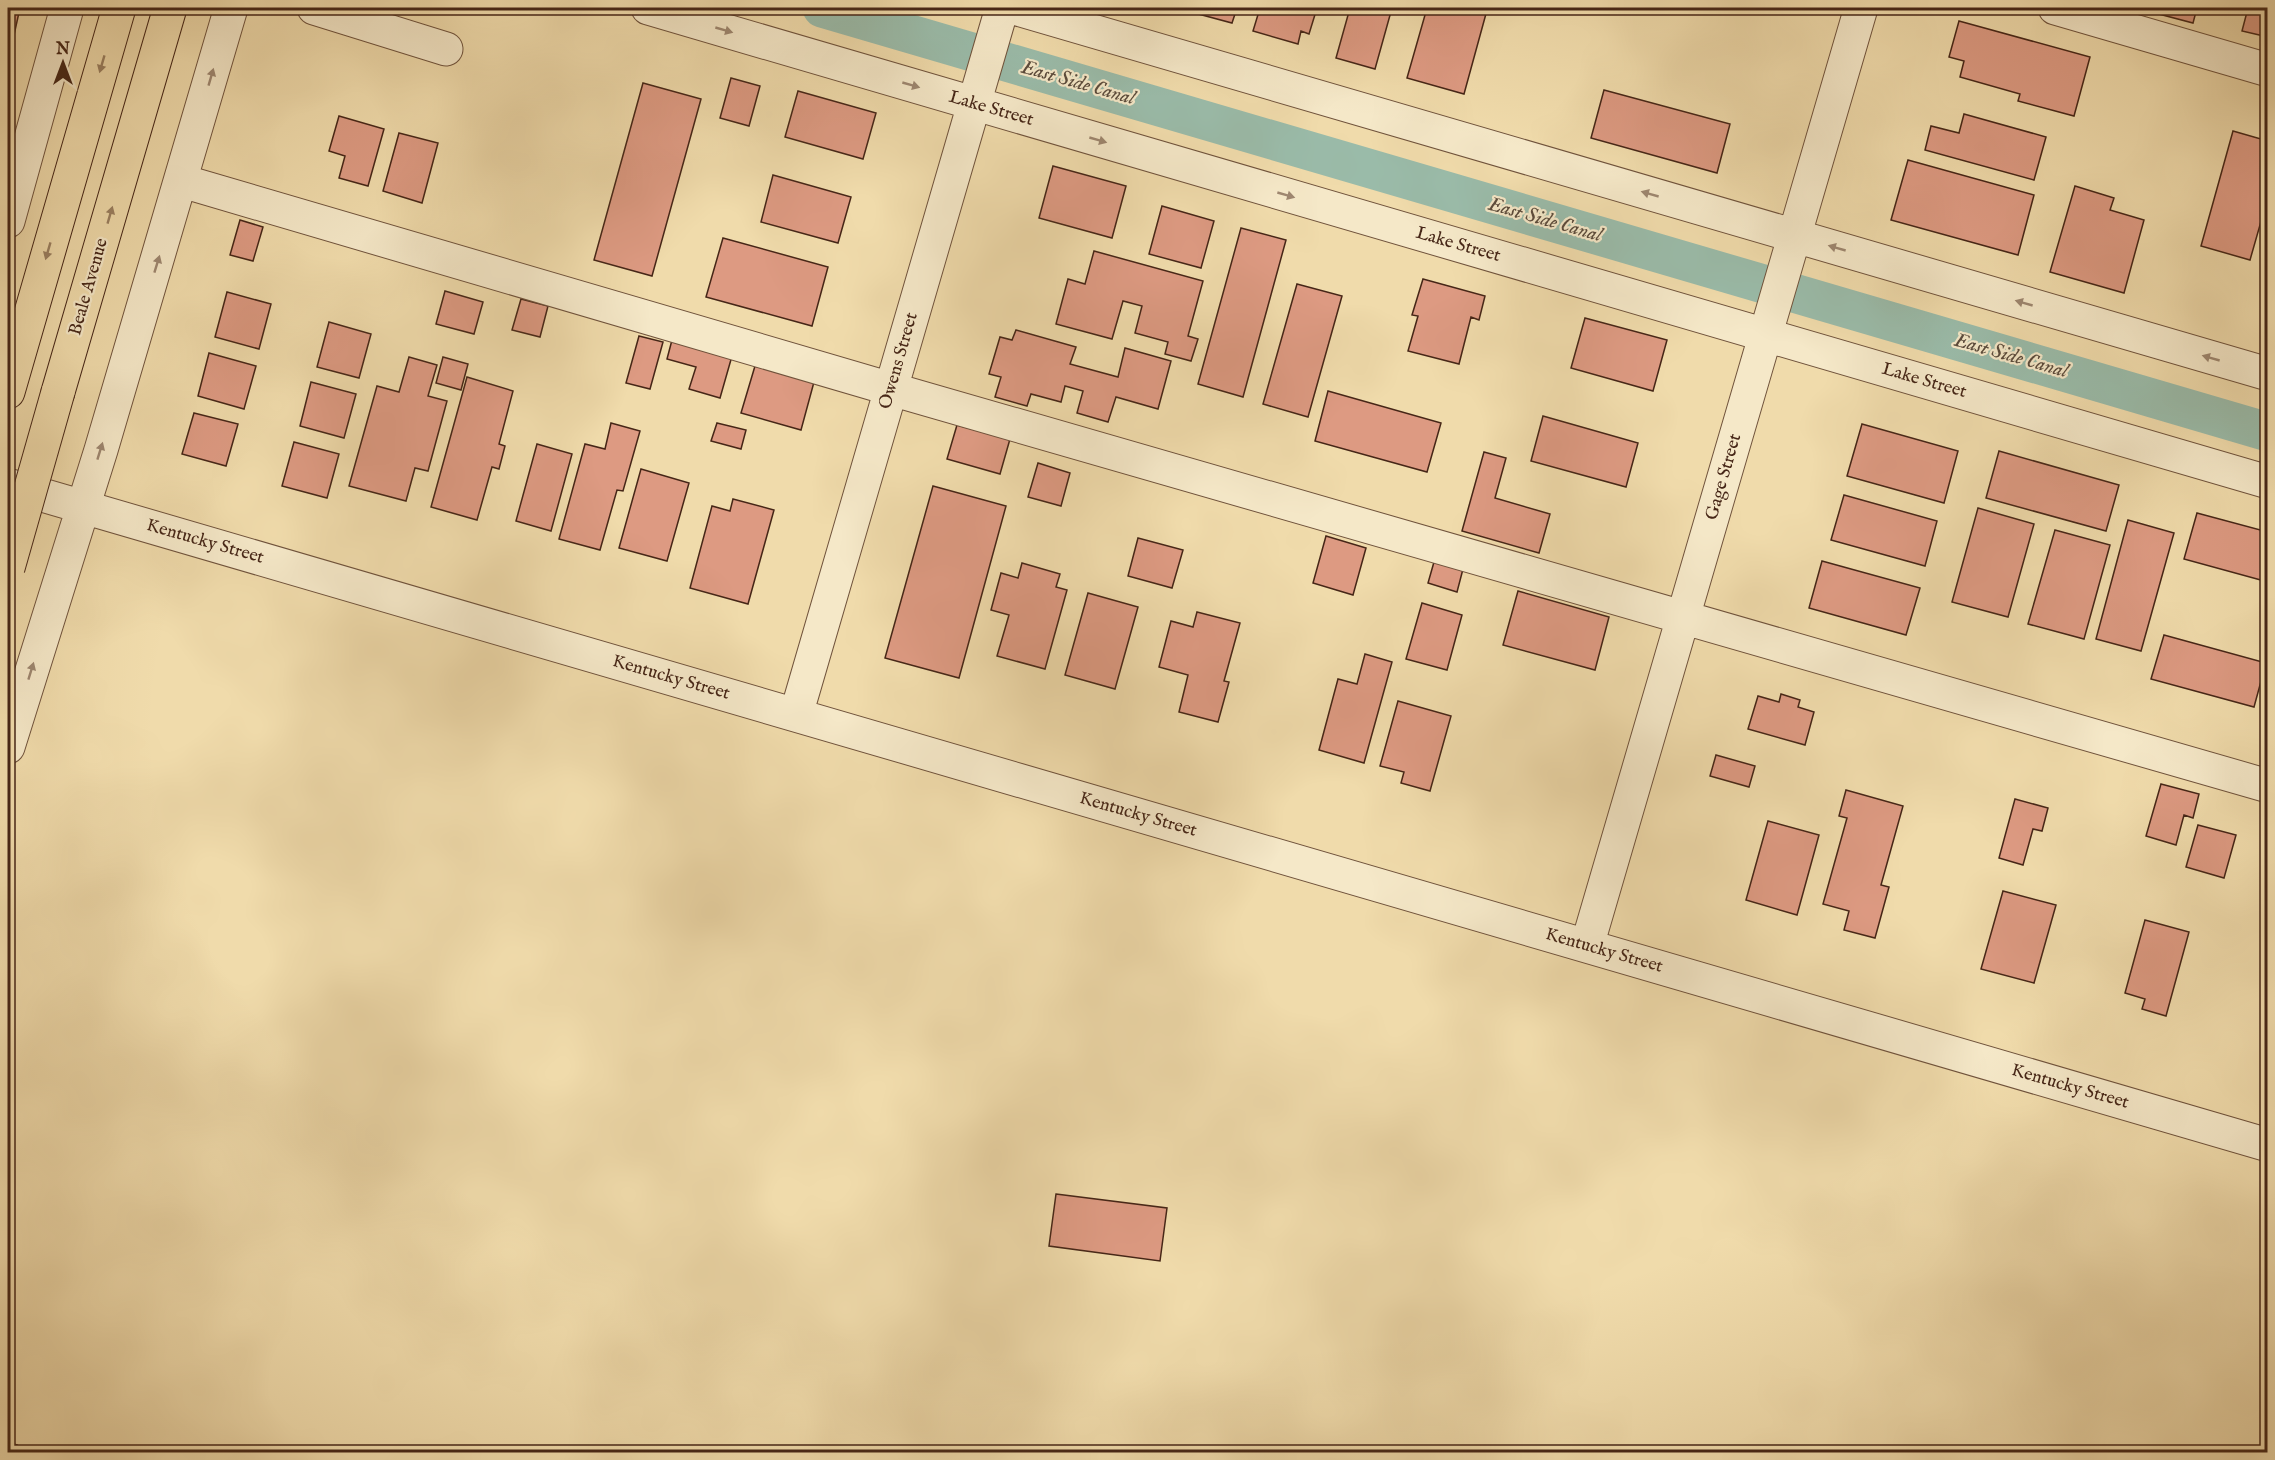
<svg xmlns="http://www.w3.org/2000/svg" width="2275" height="1460" font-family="'IM FELL English',serif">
<rect width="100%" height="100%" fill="#f0dbab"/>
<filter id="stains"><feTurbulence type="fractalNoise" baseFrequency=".00333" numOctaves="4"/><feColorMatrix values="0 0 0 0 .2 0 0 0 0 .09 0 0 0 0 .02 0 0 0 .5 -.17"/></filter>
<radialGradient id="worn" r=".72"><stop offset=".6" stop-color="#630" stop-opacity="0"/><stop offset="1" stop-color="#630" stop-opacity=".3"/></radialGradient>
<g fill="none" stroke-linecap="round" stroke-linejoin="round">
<!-- canal -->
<path stroke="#9abba9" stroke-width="39" d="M822,8l1446,424"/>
</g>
<!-- building -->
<path fill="#dd9a82" stroke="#462617" stroke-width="1.5" d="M8,8h12l-12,54z
M1176,8h61l-5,15z
M1260,8h57l-8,26 -8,-3 -3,13 -45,-13z
M1350,8h42l-17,61 -39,-11z
M1427,8h49l11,2 -23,84 -57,-16z
M2136,8h61l-4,15z
M2248,8h20v29l-26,-6z
M1959,21l131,36 -16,59 -56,-15 2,-7 -60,-17 4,-16 -15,-4z
M731,78l29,8 -11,40 -29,-8z
M643,83l58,16 -49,177 -58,-16z
M1604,90l126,34 -13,49 -126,-35z
M798,91l78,22 -13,46 -78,-22z
M1964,114l82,23 -12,43 -109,-30 6,-24 28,7z
M339,116l45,13 -16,57 -29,-8 6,-22 -16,-5z
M2233,131l35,10v56l-18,63 -49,-14z
M399,133l39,10 -16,60 -39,-12z
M1908,160l126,35 -16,60 -127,-35z
M1053,166l73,20 -14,52 -73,-20z
M773,175l78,22 -13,46 -77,-21z
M2075,186l39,12 -4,12 34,10 -20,73 -74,-21z
M1162,206l52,15 -13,47 -52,-14z
M240,220l23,7 -10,34 -23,-6z
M1241,228l45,12 -43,157 -45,-13z
M723,238l105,29 -16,59 -106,-29z
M1094,251l109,30 -15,55 10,3 -7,22 -26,-7 3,-12 -33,-9 7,-27 -19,-5 -11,38 -56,-15 12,-45 17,5z
M1423,279l62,17 -6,24 -8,-3 -12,47 -51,-13 10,-35 -6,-1z
M1297,284l45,12 -34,121 -45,-13z
M445,291l38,11 -9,32 -38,-10z
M227,292l44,12 -12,45 -44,-12z
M521,299l27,7 -8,31 -28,-7z
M1585,318l82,22 -14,51 -82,-23z
M329,322l42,12 -12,44 -42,-11z
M1016,330l60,17 -6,17 48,13 7,-29 46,13 -13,48 -42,-12 -8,25 -31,-9 6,-22 -18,-5 -4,16 -30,-8 -4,12 -32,-9 6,-20 -12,-3 11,-37 12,3z
M639,336l24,6 -13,47 -24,-6z
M672,340l60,16 -12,42 -31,-9 7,-22 -29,-8z
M209,353l47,13 -12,43 -46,-13z
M409,357l28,8 -9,31 19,5 -19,70 -13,-3 -9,33 -57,-15 28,-100 22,6z
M443,357l25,7 -7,26 -25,-7z
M755,366l59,16 -13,48 -60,-17z
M467,377l46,14 -14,53 6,2 -6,23 -7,-2 -15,53 -46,-13z
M311,382l45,12 -12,44 -44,-12z
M1328,391l113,32 -14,49 -112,-31z
M194,413l44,11 -12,42 -44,-12z
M1543,416l95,27 -12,44 -95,-26z
M611,423l29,8 -17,60 -6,-1 -17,60 -41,-11 26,-95 20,5z
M717,423l29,7 -5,19 -30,-8z
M1862,424l96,27 -14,52 -97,-27z
M957,425l53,14 -10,35 -53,-15z
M294,442l45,12 -12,44 -45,-12z
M537,444l35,10 -21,77 -35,-10z
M1999,451l120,34 -13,46 -120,-33z
M1484,452l22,6 -11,40 55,16 -11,39 -77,-22z
M1038,463l32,10 -9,33 -33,-9z
M641,469l48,14 -22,78 -48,-13z
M933,486l73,20 -47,172 -74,-20z
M1844,495l93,26 -12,45 -94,-26z
M733,499l41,11 -26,94 -58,-16 22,-82 18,5z
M1978,508l56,16 -26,93 -56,-15z
M2197,513l71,19v50l-84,-23z
M2128,520l46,13 -33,118 -45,-12z
M2055,530l55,15 -26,94 -56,-15z
M1326,536l40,12 -13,47 -40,-12z
M1138,538l45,12 -11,38 -44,-12z
M1822,561l98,27 -14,47 -97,-27z
M1434,562l29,7 -6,23 -29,-9z
M1022,563l38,11 -4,13 11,3 -22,79 -48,-13 12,-41 -18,-5 10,-37 17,5z
M1518,591l91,26 -14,53 -92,-25z
M1088,593l50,14 -23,82 -50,-14z
M1422,603l40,12 -15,55 -41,-11z
M1197,612l43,11 -16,58 5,1 -11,40 -39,-10 9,-37 -29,-8 12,-46 22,6z
M2164,635l102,28 -12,44 -103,-28z
M1365,654l27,8 -28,101 -45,-13 19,-71 19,5z
M1781,694l19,6 -2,7 16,5 -9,33 -57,-16 10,-33 21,6z
M1398,701l53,15 -21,75 -29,-8 3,-11 -24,-6z
M1716,755l39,11 -6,21 -39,-11z
M2161,784l38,10 -6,24 -9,-3 -8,30 -30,-9z
M1846,790l57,16 -22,79 8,2 -14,51 -31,-8 5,-19 -26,-7 24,-86 -8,-2z
M2015,799l33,9 -6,23 -9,-2 -10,36 -24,-7z
M1768,821l51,14 -22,80 -51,-15z
M2198,825l38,10 -12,43 -38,-11z
M2003,891l53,14 -22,78 -53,-14z
M2145,920l44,12 -23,84 -24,-7 3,-10 -20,-6z
M1056,1194l111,14 -7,53 -111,-15z"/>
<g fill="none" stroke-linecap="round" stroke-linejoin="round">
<defs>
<path id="minor" d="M314,8l132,41
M648,8l1620,474
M1014,8l1254,366
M2055,8l213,62
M182,181l709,208 1377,397
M8,221l59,-213
M8,485l2260,660
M796,715l206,-707
M8,747l93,-297 130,-442
M1587,946l274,-938"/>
<path id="major" d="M8,392l111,-384
M58,392l112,-384"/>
</defs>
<!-- minor casing -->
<use href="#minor" stroke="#70533c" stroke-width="35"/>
<!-- major casing -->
<use href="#major" stroke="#462617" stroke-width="35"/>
<!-- minor -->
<use href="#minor" stroke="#f5e8c8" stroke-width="33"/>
<!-- major -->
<use href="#major" stroke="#f0dbab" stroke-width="33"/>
<!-- rail -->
<path stroke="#462617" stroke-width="4.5" stroke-dasharray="10 10" stroke-linecap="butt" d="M8,1444l29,8"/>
<defs>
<path id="major-bridge" d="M8,568l50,-176"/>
</defs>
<!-- major-bridge casing -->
<use href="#major-bridge" stroke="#462617" stroke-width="35" stroke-linecap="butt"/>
<!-- major-bridge -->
<use href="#major-bridge" stroke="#f0dbab" stroke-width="33"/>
</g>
<!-- one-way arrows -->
<defs><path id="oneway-solid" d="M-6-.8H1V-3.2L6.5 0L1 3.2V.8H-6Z" transform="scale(1.5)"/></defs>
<g fill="#9e8770">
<use href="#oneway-solid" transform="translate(724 30) rotate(16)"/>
<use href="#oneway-solid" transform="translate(211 77) rotate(-74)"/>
<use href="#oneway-solid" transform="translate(911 85) rotate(16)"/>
<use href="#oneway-solid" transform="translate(1098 140) rotate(16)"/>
<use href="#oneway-solid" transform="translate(1650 194) rotate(-164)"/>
<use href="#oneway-solid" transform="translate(1286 195) rotate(16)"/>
<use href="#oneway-solid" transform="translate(1837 248) rotate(-164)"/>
<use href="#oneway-solid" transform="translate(157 264) rotate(-73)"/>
<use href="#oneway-solid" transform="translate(2024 303) rotate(-164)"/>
<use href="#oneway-solid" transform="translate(2211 358) rotate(-164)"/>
<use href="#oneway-solid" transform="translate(100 451) rotate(-73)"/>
<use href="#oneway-solid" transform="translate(31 671) rotate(-73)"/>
</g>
<g fill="#9b8061">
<use href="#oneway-solid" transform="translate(102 64) rotate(106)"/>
<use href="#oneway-solid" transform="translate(110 215) rotate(-74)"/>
<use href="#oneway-solid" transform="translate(48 251) rotate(106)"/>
</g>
<g text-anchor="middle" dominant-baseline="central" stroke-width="4.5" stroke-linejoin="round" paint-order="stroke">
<!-- street labels -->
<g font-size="18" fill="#462617" stroke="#f5e8c8">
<text transform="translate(991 109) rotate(16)">Lake Street</text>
<text transform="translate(1458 245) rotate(16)">Lake Street</text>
<text transform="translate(89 287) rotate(-74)">Beale Avenue</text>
<text transform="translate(899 361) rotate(-74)">Owens Street</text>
<text transform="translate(1924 381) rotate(16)">Lake Street</text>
<text transform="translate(1724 477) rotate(-74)">Gage Street</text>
<text transform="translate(205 542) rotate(16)">Kentucky Street</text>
<text transform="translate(671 678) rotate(16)">Kentucky Street</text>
<text transform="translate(1138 815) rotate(16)">Kentucky Street</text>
<text transform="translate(1604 951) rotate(16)">Kentucky Street</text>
<text transform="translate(2070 1087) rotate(16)">Kentucky Street</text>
</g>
<!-- water labels -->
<g font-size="20" font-style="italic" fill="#5b4b3c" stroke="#f5e8c8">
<text transform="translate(1078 83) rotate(16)">East Side Canal</text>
<text transform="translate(1545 220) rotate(16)">East Side Canal</text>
<text transform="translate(2011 356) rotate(16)">East Side Canal</text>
</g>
</g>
<!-- margin -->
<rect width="2275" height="1460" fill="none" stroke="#f0dbab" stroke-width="30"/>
<rect x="9" y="9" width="2257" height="1442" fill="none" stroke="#462617" stroke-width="3"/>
<rect x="15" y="15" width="2245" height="1430" fill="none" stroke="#462617" stroke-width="1.5"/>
<!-- north arrow -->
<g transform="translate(63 63)" stroke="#f5e8c8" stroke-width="4.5" paint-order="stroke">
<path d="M0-4.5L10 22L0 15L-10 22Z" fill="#462617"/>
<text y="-9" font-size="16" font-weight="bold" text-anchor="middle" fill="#462617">N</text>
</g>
<rect width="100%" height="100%" filter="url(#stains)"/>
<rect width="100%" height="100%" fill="url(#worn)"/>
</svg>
